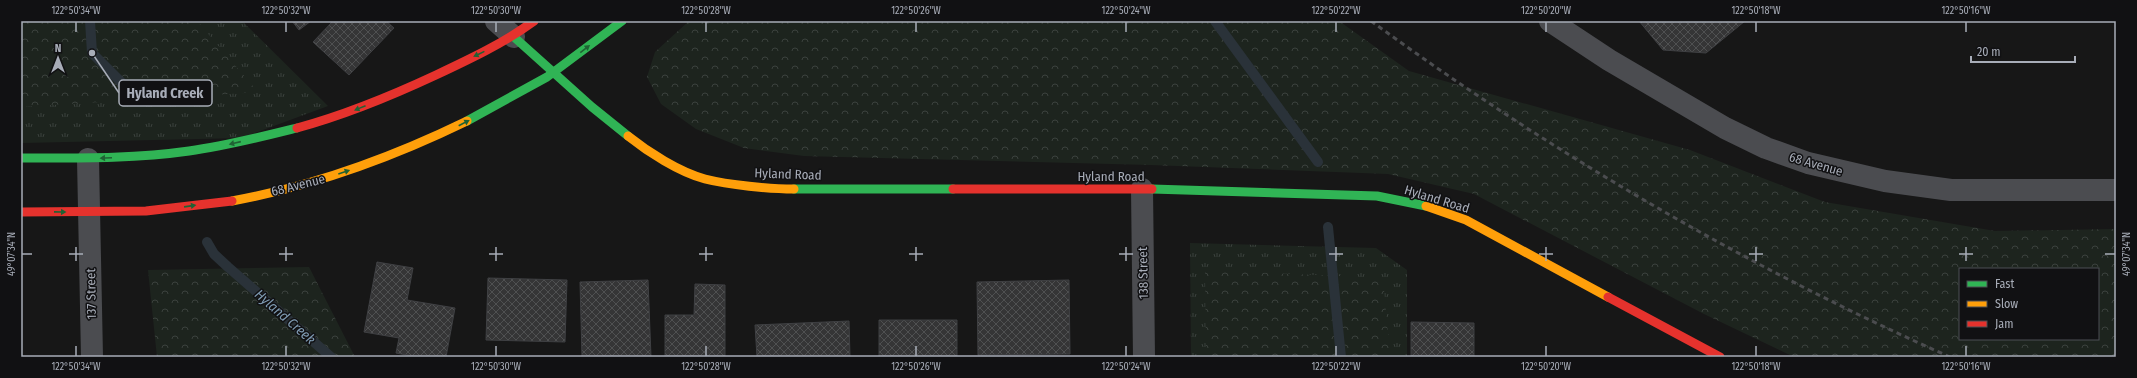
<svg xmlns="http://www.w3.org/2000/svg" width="2137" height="378" font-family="'Fira Sans Condensed',sans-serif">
<defs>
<pattern id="grass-tufts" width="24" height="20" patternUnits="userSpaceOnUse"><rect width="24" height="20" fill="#1d241e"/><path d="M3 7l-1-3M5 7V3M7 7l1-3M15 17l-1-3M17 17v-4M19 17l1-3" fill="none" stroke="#3b413d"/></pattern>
<pattern id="forest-crowns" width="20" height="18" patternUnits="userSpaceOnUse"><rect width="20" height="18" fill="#1d241e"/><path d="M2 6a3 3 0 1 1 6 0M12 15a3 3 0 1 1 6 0" fill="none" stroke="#3b413d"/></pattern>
<pattern id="building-cross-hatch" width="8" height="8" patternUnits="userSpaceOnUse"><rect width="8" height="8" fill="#353536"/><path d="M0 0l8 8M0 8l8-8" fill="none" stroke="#4f5051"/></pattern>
</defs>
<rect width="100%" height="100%" fill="#171717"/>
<!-- grass -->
<path fill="url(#grass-tufts)" d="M21,21h221l86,85 -87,32 -220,5z
M1190,243l186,5 31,22v87h-216z"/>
<!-- forest -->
<path fill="url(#forest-crowns)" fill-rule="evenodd" d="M21,21h176l61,71 -237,15z
M689,21h650l70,50 281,79 135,52 170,29 121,-2v128h-322l-90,-43 -230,-120 -86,-20 -237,-9 -347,-9 -60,-8 -48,-19 -35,-25 -14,-27 8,-25zM1960,269h138v70h-138z
M309,267l46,90h-198l-9,-87z
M1205,270l178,8 7,79h-184z"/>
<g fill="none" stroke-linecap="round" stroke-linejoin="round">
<!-- stream -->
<path stroke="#2a3239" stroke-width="10" d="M90,21l2,32 42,42
M1215,21l103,141
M1328,227l13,130
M207,242l7,12 14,13 103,90"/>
</g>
<!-- building -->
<path fill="url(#building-cross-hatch)" stroke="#3f4043" d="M292,21h19l-12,9z
M333,21h53l8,7 -45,47 -36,-33z
M1639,21h106l-39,32 -43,-3z
M377,262l36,6 -6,32 48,8 -9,49h-29l-21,-4 3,-15 -35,-6z
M488,278l79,2 -2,62 -79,-2z
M648,280l3,77h-69l-2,-75z
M1069,280l1,74 -92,1 -1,-73z
M695,284l30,1v72h-60v-42h29z
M879,320h78v37h-78z
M849,321l1,36h-93l-2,-32z
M1411,322l63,1v34h-63z"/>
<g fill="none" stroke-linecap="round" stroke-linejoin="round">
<!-- street -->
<path stroke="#4b4c50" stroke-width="22" d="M496,21l18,16
M1550,21l59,39 116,68 41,20 42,15 77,18 66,9h165
M88,159l4,198
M1142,189l2,168"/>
<!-- fast -->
<path stroke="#30b455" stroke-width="9" d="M514,37l78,70 36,29
M467,121l80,-44 75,-56
M21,158c56,0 112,1 168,-7 37,-5 72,-14 108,-23
M794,189h159
M1152,189l225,7 49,10"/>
<!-- slow -->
<path stroke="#ff9f0a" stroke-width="9" d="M628,136c20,16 51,36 77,43 24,6 64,10 89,10
M232,201c82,-15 161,-44 235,-80
M1426,206l40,14 142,77"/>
<!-- jam -->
<path stroke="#e5322d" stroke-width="9" d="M297,128c48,-13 94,-32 139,-53 34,-16 68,-32 98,-54
M953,189h199
M21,212l125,-1 86,-10
M1608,297l112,60"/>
<!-- rail -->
<path stroke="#4b4c4f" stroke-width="3" stroke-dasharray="5 4" stroke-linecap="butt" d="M1371,21c181,132 374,245 579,336"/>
</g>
<!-- one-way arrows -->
<defs><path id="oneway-solid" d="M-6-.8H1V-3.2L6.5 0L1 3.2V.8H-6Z"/></defs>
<g fill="#206234">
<use href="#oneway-solid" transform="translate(585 49) rotate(-38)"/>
<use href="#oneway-solid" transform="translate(479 54) rotate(154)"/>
<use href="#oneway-solid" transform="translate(360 108) rotate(158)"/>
<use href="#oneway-solid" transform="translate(464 123) rotate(-27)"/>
<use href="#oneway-solid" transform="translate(235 143) rotate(167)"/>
<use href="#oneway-solid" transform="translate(106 158) rotate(177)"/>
<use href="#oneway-solid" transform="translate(344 172) rotate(-19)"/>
<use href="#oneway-solid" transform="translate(190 206) rotate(-8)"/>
<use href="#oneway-solid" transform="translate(60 212) rotate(1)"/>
</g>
<!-- ticks -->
<path fill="none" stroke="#a8adb8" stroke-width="1.5" d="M76,22v10M286,22v10M496,22v10M706,22v10M916,22v10M1126,22v10M1336,22v10M1546,22v10M1756,22v10M1966,22v10M76,247v14M286,247v14M496,247v14M706,247v14M916,247v14M1126,247v14M1336,247v14M1546,247v14M1756,247v14M1966,247v14M22,254h10M69,254h14M279,254h14M489,254h14M699,254h14M909,254h14M1119,254h14M1329,254h14M1539,254h14M1749,254h14M1959,254h14M2105,254h10M76,346v10M286,346v10M496,346v10M706,346v10M916,346v10M1126,346v10M1336,346v10M1546,346v10M1756,346v10M1966,346v10"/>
<g text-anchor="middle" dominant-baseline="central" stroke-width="3" stroke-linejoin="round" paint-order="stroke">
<!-- street labels -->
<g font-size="13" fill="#a8adb8" stroke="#111113">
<text transform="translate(1816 164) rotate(16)">68 Avenue</text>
<text transform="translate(788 174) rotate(2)">Hyland Road</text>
<text x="1111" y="176">Hyland Road</text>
<text transform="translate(298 185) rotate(-14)">68 Avenue</text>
<text transform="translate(1437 199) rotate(17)">Hyland Road</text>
<text transform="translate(1143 273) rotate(-91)">138 Street</text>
<text transform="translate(91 294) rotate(-91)">137 Street</text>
</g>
<!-- water labels -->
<g font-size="14" font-style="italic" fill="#7f9bb3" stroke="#111113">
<text transform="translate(285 317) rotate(41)">Hyland Creek</text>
</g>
</g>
<!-- callouts -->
<path fill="none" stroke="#a8adb8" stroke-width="1.5" d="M92 53L119 93"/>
<circle fill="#a8adb8" stroke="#111113" stroke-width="1.5" cx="92" cy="53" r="4"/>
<rect fill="#111113" stroke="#a8adb8" stroke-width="1.5" x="119" y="80" width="93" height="26" rx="4"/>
<g font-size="14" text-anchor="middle" font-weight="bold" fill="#a8adb8">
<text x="165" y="98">Hyland Creek</text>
</g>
<!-- border -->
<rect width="2137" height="378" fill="none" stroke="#111113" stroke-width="44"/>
<!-- legend -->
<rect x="1959" y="268" width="140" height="72" fill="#111113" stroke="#4d4f55"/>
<rect x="1967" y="281" width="20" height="6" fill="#30b455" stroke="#4d4f55"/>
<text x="1995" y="288" font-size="12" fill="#a8adb8">Fast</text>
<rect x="1967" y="301" width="20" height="6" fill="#ff9f0a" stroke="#4d4f55"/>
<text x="1995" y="308" font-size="12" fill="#a8adb8">Slow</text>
<rect x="1967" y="321" width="20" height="6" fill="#e5322d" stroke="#4d4f55"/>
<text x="1995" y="328" font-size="12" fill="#a8adb8">Jam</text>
<!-- north arrow -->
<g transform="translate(58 58)" stroke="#111113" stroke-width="3" paint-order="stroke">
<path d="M0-3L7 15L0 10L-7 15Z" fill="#a8adb8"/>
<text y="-6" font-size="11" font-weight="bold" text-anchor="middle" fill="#a8adb8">N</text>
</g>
<!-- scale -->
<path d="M1971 56v6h104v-6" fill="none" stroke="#a8adb8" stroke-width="2"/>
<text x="1977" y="56" font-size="12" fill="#a8adb8" stroke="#111113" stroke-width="3" paint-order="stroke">20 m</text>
<rect x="22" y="22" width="2093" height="334" fill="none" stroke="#a8adb8" stroke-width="1.5"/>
<g font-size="10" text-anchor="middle" fill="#a8adb8">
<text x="76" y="14">122°50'34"W</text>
<text x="286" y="14">122°50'32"W</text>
<text x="496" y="14">122°50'30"W</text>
<text x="706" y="14">122°50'28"W</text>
<text x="916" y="14">122°50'26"W</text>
<text x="1126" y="14">122°50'24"W</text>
<text x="1336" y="14">122°50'22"W</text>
<text x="1546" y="14">122°50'20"W</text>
<text x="1756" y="14">122°50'18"W</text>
<text x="1966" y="14">122°50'16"W</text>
<text transform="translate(11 254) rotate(-90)" y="4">49°07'34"N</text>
<text transform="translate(2126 254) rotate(-90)" y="4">49°07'34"N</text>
<text x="76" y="370">122°50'34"W</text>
<text x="286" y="370">122°50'32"W</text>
<text x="496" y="370">122°50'30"W</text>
<text x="706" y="370">122°50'28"W</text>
<text x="916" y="370">122°50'26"W</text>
<text x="1126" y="370">122°50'24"W</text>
<text x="1336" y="370">122°50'22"W</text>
<text x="1546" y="370">122°50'20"W</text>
<text x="1756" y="370">122°50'18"W</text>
<text x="1966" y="370">122°50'16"W</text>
</g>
</svg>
